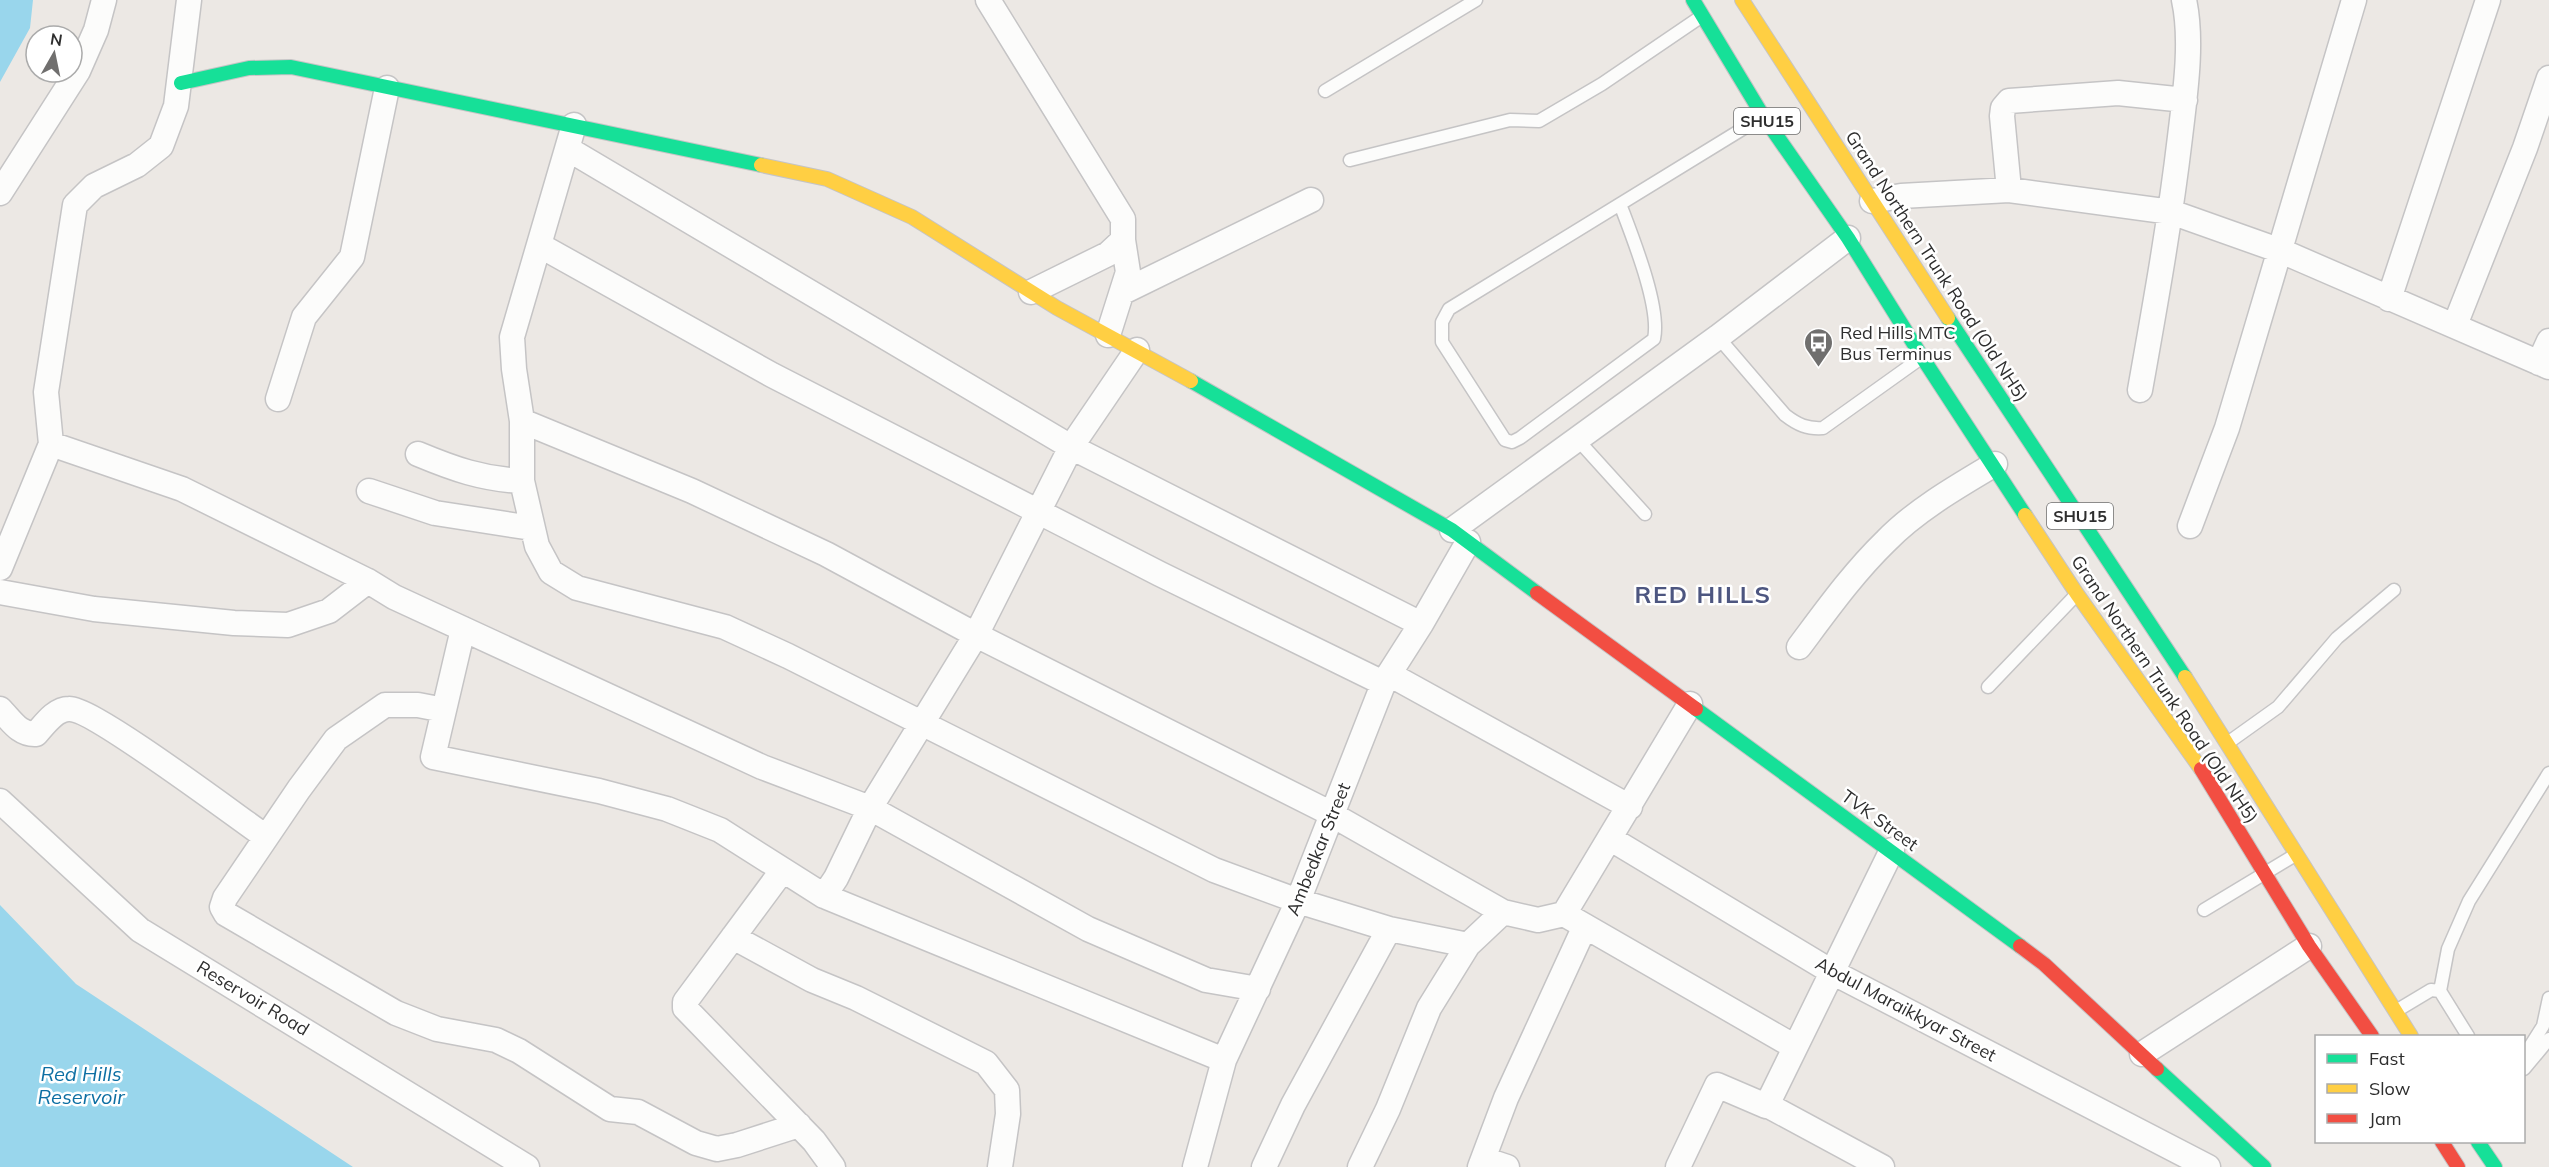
<svg xmlns="http://www.w3.org/2000/svg" width="2549" height="1167" font-family="Mulish,sans-serif">
<rect width="100%" height="100%" fill="#ece8e4"/>
<!-- water -->
<path fill="#99d6ec" d="M0,0h33l-3,28 -30,54z
M0,905l76,79 277,183h-353z"/>
<g fill="none" stroke-linecap="round" stroke-linejoin="round">
<defs>
<path id="lane" d="M1325,91l151,-91
M1350,160l160,-40 29,1 63,-37 100,-68
M1620,204c12,32 41,103 34,135l-134,99 -8,4 -7,-2 -63,-98v-20l7,-13 313,-192
M1718,337l67,78c13,10 22,14 38,13l98,-70
M1577,439l68,75
M1988,687l88,-92
M2229,742l49,-35 59,-69 57,-48
M2204,910l91,-55
M2440,991l8,-42 21,-48 80,-128
M2396,1011l35,-21 9,1 28,45
M2524,1056l19,-30 6,-28
M2524,1069l25,-30"/>
<path id="street" d="M988,0l135,219v21l-15,14 -77,38
M574,125l-62,212 2,32 8,52v60l15,65 14,26 26,16 148,39 63,29 426,214 84,31 91,28 79,16
M568,149l503,298 350,177
M2009,190l-7,-74 1,-8 6,-7 109,-8 67,7
M0,193l78,-122 18,-41 8,-30
M1872,201l29,-5 108,-6 162,22 110,39 268,116
M539,245l233,130 388,199 223,109
M1123,292l188,-92
M2389,299l99,-299
M2455,325l70,-177 24,-70
M1108,335l20,-63 -5,-32
M2539,363l10,-22
M2140,390c15,-84 30,-168 40,-253 5,-42 13,-96 4,-137
M278,399l26,-82 48,-60 35,-169
M522,421l170,70 134,63 150,81 346,174 181,103 35,8 26,-6 126,-210
M51,444l131,45 186,92 26,16 368,170 108,41 218,121 118,51 52,9
M418,454c36,15 64,25 104,27
M369,491l66,22 97,15
M2190,526l37,-98 127,-428
M1452,530l266,-193 130,-99
M0,568l51,-124 -5,-52 29,-187 19,-19 43,-21 24,-19 15,-40 13,-106
M0,592l94,17 140,14 54,2 41,-14 39,-30
M463,629l-30,128 166,34 68,18 53,21 104,66 400,164
M1799,647c27,-36 54,-74 87,-106 30,-31 72,-55 109,-77
M1389,674l241,133
M0,709c11,11 19,26 36,25 9,-10 19,-25 33,-25 24,-1 168,108 197,128
M444,710l-26,-5h-33l-49,34 -37,50 -74,109 -3,9 4,7 170,99 41,16 59,11 23,11 91,58 28,3 58,31 21,6 20,-4 62,-20
M0,801l140,129 387,237
M1611,839l221,133 376,195
M782,871l-97,131v6l129,133 19,26
M824,896l12,-18 34,-70 106,-173 95,-188 66,-97
M1564,914l231,133
M733,937l79,43 44,18 130,65 21,27 1,24 -8,53
M2142,1054l167,-108
M1767,1105l125,-255
M1483,1159l24,8
M1195,1167l29,-107 74,-159 86,-219 37,-58 47,-82
M1264,1167l29,-62 96,-176
M1360,1167l28,-58 41,-101 39,-63 35,-33
M1480,1167l26,-69 79,-172
M1678,1167l39,-82 49,21 1,-1 115,62"/>
<path id="fast" d="M1693,0l70,116 85,122 74,119 103,158
M181,83l68,-15 42,-1 470,98
M1948,318l237,359
M1191,381l261,149 85,63
M1696,709l324,237
M2157,1069l107,98
M2478,1142l17,25"/>
<path id="slow" d="M1742,0l206,318
M761,165l66,14 85,38 145,91 134,73
M2025,515l52,79 124,175
M2185,677l226,359"/>
<path id="jam" d="M1537,593l159,116
M2201,769l108,177 63,90
M2020,946l24,18 113,105
M2442,1142l16,25"/>
</defs>
<!-- lane casing -->
<use href="#lane" stroke="#c5c4c5" stroke-width="15"/>
<!-- street casing -->
<use href="#street" stroke="#c5c4c5" stroke-width="27"/>
<!-- fast casing -->
<use href="#fast" stroke="#c5c4c5" stroke-width="16"/>
<!-- slow casing -->
<use href="#slow" stroke="#c5c4c5" stroke-width="16"/>
<!-- jam casing -->
<use href="#jam" stroke="#c5c4c5" stroke-width="16"/>
<!-- lane -->
<use href="#lane" stroke="#fcfcfb" stroke-width="12"/>
<!-- street -->
<use href="#street" stroke="#fcfcfb" stroke-width="24"/>
<!-- fast -->
<use href="#fast" stroke="#16e098" stroke-width="14"/>
<!-- slow -->
<use href="#slow" stroke="#ffcf43" stroke-width="14"/>
<!-- jam -->
<use href="#jam" stroke="#f24e42" stroke-width="14"/>
</g>
<!-- icons -->
<defs>
<symbol id="bus-pin" viewBox="-11 -11 22 30"><path d="M0 17L-7.5 6A9.5 9.5 0 1 1 7.5 6Z" fill="#706f6e" stroke="#fff"/><path d="M-5-6H5V4H4V6H2V4H-2V6H-4V4H-5ZM-3.5-4V0h7V-4ZM-3.5 1.2v1.5H-2V1.2ZM2 1.2v1.5H3.5V1.2Z" fill="#fff"/></symbol>
</defs>
<g fill-rule="evenodd">
<use href="#bus-pin" x="1802" y="326" width="33" height="45"/>
</g>
<g text-anchor="middle" dominant-baseline="central" stroke-width="5" stroke-linejoin="round" paint-order="stroke">
<!-- shield labels -->
<g fill="#fff" stroke="#6d6d6d" stroke-width="1.5">
<rect x="1734" y="108" width="66" height="26" rx="4.5"/>
<rect x="2047" y="503" width="66" height="26" rx="4.5"/>
</g>
<g font-size="16" font-weight="bold" fill="#2e2e2e">
<text x="1767" y="121">SHU15</text>
<text x="2080" y="516">SHU15</text>
</g>
<!-- street labels -->
<g font-size="18" fill="#2e2e2e" stroke="#fff">
<text transform="translate(1937 266) rotate(57)">Grand Northern Trunk Road (Old NH5)</text>
<text transform="translate(2165 689) rotate(56)">Grand Northern Trunk Road (Old NH5)</text>
<text transform="translate(1880 820) rotate(36)">TVK Street</text>
<text transform="translate(1318 849) rotate(-68)">Ambedkar Street</text>
<text transform="translate(253 998) rotate(31)">Reservoir Road</text>
<text transform="translate(1906 1009) rotate(28)">Abdul Maraikkyar Street</text>
</g>
<!-- poi labels -->
<g font-size="18" fill="#2e2e2e" stroke="#fff" text-anchor="start">
<text x="1840" y="332">Red Hills MTC<tspan x="1840" dy="21">Bus Terminus</tspan></text>
</g>
<!-- water labels -->
<g font-size="20" font-style="italic" fill="#0d6fa3" stroke="#fff">
<text x="81" y="1073">Red Hills<tspan x="81" dy="23">Reservoir</tspan></text>
</g>
<!-- district labels -->
<g font-size="24" font-weight="bold" letter-spacing="1.5" fill="#4d5680" stroke="#fff">
<text x="1703" y="594">RED HILLS</text>
</g>
</g>
<!-- legend -->
<rect x="2315" y="1035" width="210" height="108" fill="#ffffff" stroke="#ababab" stroke-width="1.5"/>
<rect x="2327" y="1054" width="30" height="9" fill="#16e098" stroke="#ababab" stroke-width="1.5"/>
<text x="2369" y="1065" font-size="18" fill="#2e2e2e">Fast</text>
<rect x="2327" y="1084" width="30" height="9" fill="#ffcf43" stroke="#ababab" stroke-width="1.5"/>
<text x="2369" y="1095" font-size="18" fill="#2e2e2e">Slow</text>
<rect x="2327" y="1114" width="30" height="9" fill="#f24e42" stroke="#ababab" stroke-width="1.5"/>
<text x="2369" y="1125" font-size="18" fill="#2e2e2e">Jam</text>
<!-- north arrow -->
<g transform="translate(54 54) rotate(9)"><circle r="28" fill="#ffffff" stroke="#ababab" stroke-width="1.5"/>
<path d="M0-4.5L10 22L0 15L-10 22Z" fill="#706f6e"/>
<text y="-9" font-size="16" font-weight="bold" text-anchor="middle" fill="#2e2e2e">N</text>
</g>
</svg>
